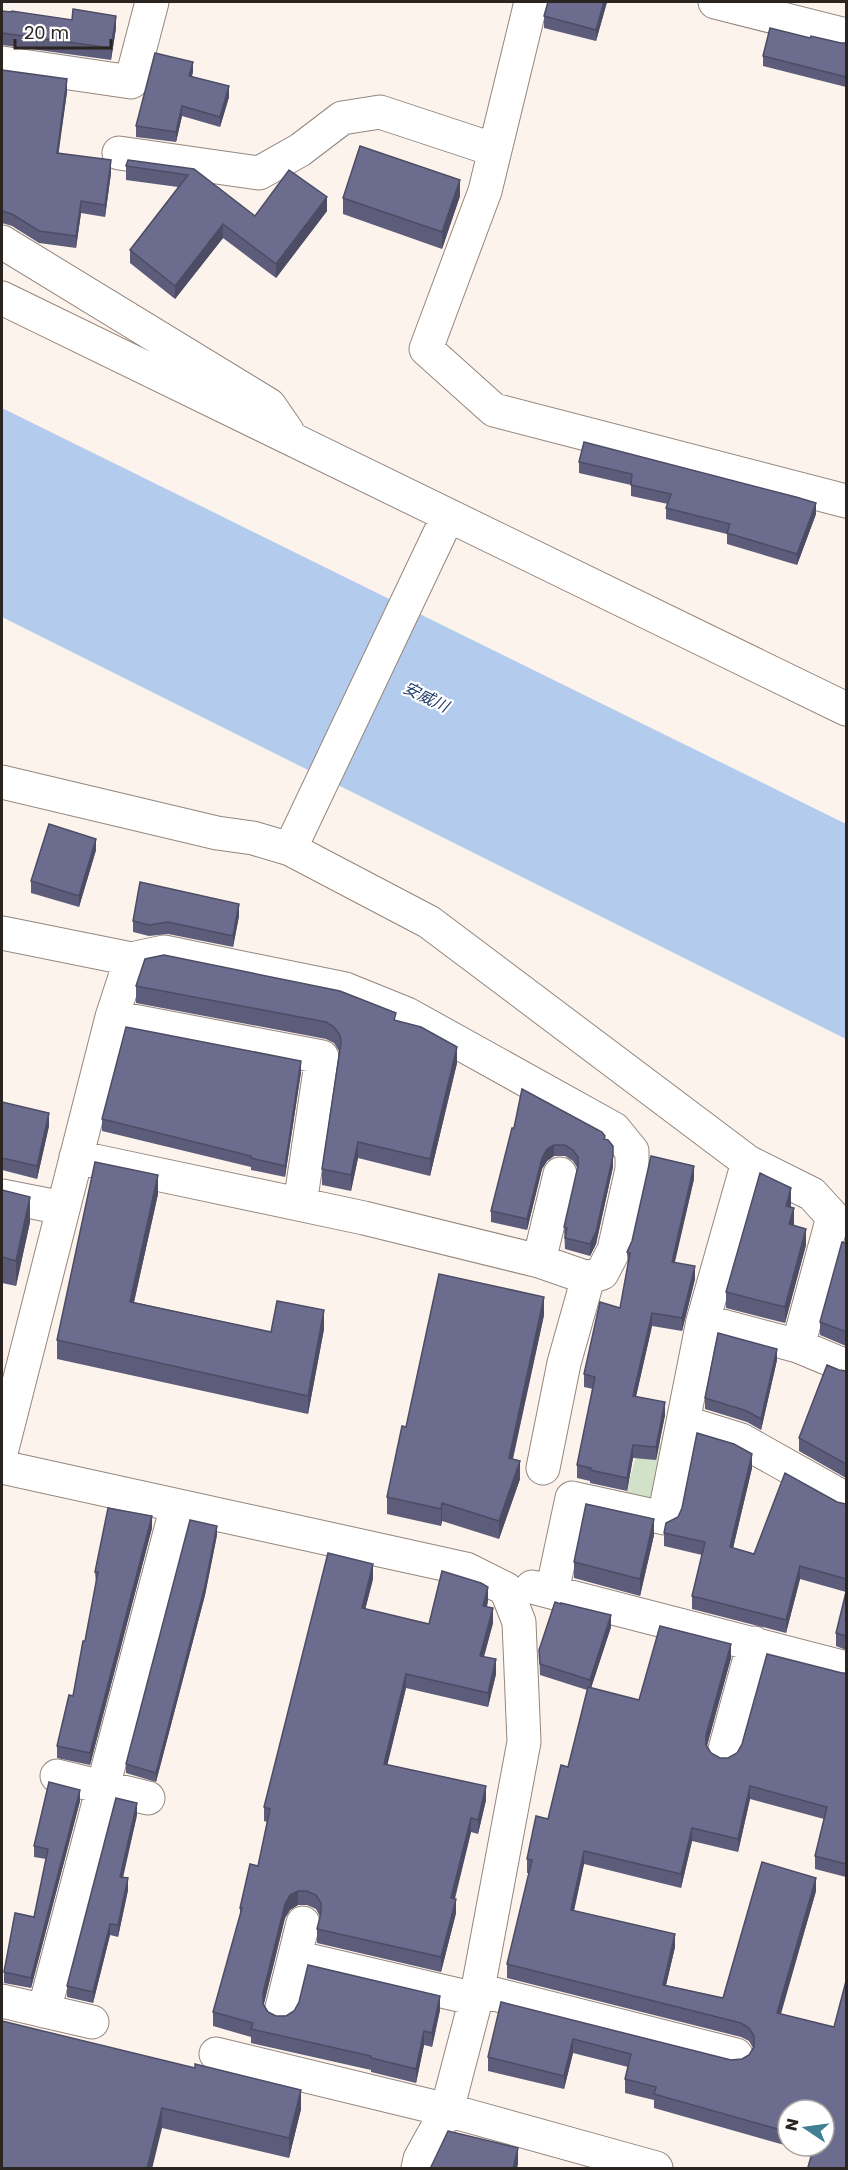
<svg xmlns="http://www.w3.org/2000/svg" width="848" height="2170" font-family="Poppins,'Noto Sans JP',sans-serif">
<rect width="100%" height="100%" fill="#fdf3ed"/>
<!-- green -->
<path fill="#d1e2c8" d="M641,1440l27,5 -14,64 -30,-9 11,-41h2z"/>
<!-- water -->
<path fill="#b3cbed" d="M2,408l844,416v215l-844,-422z"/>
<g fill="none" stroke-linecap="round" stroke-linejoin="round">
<defs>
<path id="minor" d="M531,2l-46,189 -59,158 68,61 352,91
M715,2l131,33
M2,63l129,19 21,-80
M119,153l140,20 41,-23 42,-32 38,-6 115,38
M2,242l267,163 18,26
M2,298l844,411
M2,782l215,51 36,5 37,11 139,73 319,240 64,32 21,23 -35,129
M290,849l158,-333
M2,933l129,26 -19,58 -110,432
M131,959l33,-7 181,37 62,25 207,115 18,22v18l-18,81 -12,23 -14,5
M112,1017l210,40 -22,147
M76,1157l288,61 175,43 49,17 -24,85 -21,105
M2,1196l61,12
M539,1261l21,-87
M703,1321l95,25 48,20
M683,1422l58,18 105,59
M2,1467l464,102 40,20 13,33 5,120 -48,257 -29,111 209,58
M532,1587l314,81
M552,1592l20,-94 92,20 39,-197 45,-159
M724,1753l30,-110
M57,1776l91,22
M295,1957l181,42
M478,1990l258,65
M2,2001l90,21
M44,2011l133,-505
M281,2012l22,-89
M216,2054l231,56 -27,49 -2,9"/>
</defs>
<!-- minor casing -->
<use href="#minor" stroke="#94867c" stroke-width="35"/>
<!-- minor -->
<use href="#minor" stroke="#fff" stroke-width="33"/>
</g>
<!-- wall -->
<path fill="#5d5d7b" d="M607,2l-11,39 -52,-13v-12z
M2,11l114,17 -5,32 -109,-15z
M810,38l31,5h5v44l-83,-21v-10z
M2,70l65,22 -9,61 53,20 -6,44 -24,-4 -5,35 -37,-5 -27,-17 -10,-3z
M193,72l-1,4 37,21 -9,30 -38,-11 -6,26 -40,-5v-11z
M126,166l68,3 61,47 72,-5 -51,67 -53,-40 -48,61 -45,-36v-13l48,-63 -52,-7z
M460,196l-18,53 -99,-35v-16z
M579,462l237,52 -19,51 -70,-21v-10l-61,-15v-11l2,-4 -37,-8v-11l-52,-12z
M96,850l-17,57 -48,-14v-12z
M239,916l-6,31 -65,-13 -19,2 -16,-4v-11z
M136,986l260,35 61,42 -27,113 -72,-18 -7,33 -29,-6v-16l17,-118 -5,-8 -8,-4 -190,-36z
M301,1072l-16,105 -34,-7v-3l-149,-36v-12z
M2,1102l47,24 -12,53 -35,-9z
M512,1128l93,11 8,28 -17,77 -6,12 -25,-7 -1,-22 14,-58 -5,-8 -8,-5h-11l-7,5 -5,8 -15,61 -36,-8v-11z
M694,1179l-20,84 21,16 -13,52 -30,-5 -16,71 29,18 -9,45 -23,-2 -6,33 -37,-8v-2l-13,-3v-13l16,-76 -9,-2v-13l36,-66 8,-43 -1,-13z
M2,1190l28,32 -14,64 -14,-3z
M158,1194l-24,108 137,30 53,-3 -16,85 -251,-55v-19z
M791,1205v2l3,18 12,20 -21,78 -59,-15v-16z
M846,1243v103l-26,-11v-13z
M544,1315l-31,144 7,20 -21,60 -57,-18 -1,5 -54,-12v-17l19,-70z
M777,1360l-16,70 -14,-8 -42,-13v-11z
M839,1370l7,1v107l-47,-27v-13z
M752,1468l-19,80 21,6 83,-52 9,2v88l-46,-13 -14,54 -94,-24v-13l10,-41 -38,-9v-13l14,-16z
M152,1528l-62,237 -33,-7v-12l16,-50 12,-55 11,-58 -1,-11z
M217,1535l-12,60 -49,187 -30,-9v-9z
M654,1535l-14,61 -66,-18v-16z
M373,1579l-8,30 64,15 59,-23 -1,6 6,16 -9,34 12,17 -8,33 -82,-19 -19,77 99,35 -8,34 -7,-2 -16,67 1,14 -15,59 -124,-29v-14l3,-12 -4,-8 -9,-4h-9l-8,5 -5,8 -21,86 4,8 8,4 164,-6 -8,37 -8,-2 -8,38 -45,-11v-2l-120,-27v-6l-38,-11v-14l27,-96v-8l18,-42 9,-44 -3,-1v-14z
M846,1592v58l-10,-4v-13z
M611,1627l-20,61 48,12 92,-42 -24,88 4,7 9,5h8l9,-5 105,-80h4v204l-31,-8v-13l9,-37 -74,-20 -12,53 -46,-11 -11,47 -97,-24 -10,47 101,36 -9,38 57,13 93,-107 -35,123 65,155h-38l4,-17 -23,-6h35l-36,-36v36l-134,-38v-8l-29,-7v-14l3,-12 -55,-14 -9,36 -76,-18v-14l13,-55 230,58 11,-1 7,-4 4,-7 -4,-7 -8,-4 -234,-59v-14l22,-91h-2v-14l21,-40 20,-52 19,-77 -47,-15 -1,-25z
M80,1801l-49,187 -27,-5v-11l30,-55 12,-58 -12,-2v-11z
M137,1815l-14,63 5,12 -10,47 -8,-2 -17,68 -26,-6v-11z
M2,2021l299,88 -12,49 -127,-30z"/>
<!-- shaded-wall -->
<path fill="#4c4c64" d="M604,2h3l-11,39v-11z
M116,16v12l-5,32v-12z
M193,62v10l-4,14v-10z
M67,79v13l-10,73v-12z
M229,86v11l-9,30v-10z
M182,106v10l-6,26v-10z
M111,160v13l-6,44v-12z
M460,180v16l-18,53v-17z
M327,197v14l-51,67v-14z
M81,201v12l-5,35v-12z
M223,224v14l-48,61v-13z
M816,503v11l-19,51v-11z
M96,839v11l-17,57v-11z
M239,904v12l-6,31v-11z
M457,1047v16l-27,113v-17z
M301,1061v11l-16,105v-11z
M49,1113v13l-12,53v-13z
M358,1142v16l-7,33v-16z
M554,1145v11l-7,5 -5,8 -15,61v-11l15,-61 5,-9z
M613,1156v11l-17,77 -6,12v-12z
M694,1166v13l-22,96v-13z
M158,1175v19l-28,126v-18z
M791,1188v17l-5,17v-16z
M30,1197v25l-14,64v-25z
M794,1208v16l-5,16v-16z
M806,1229v16l-21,78v-16z
M695,1266v13l-13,52v-13z
M544,1297v18l-35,160v-17z
M324,1310v19l-16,85v-18z
M652,1313v13l-19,83v-13z
M777,1349v11l-16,70v-11z
M665,1402v13l-9,45v-13z
M633,1445v13l-6,33v-13z
M752,1454v14l-22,93v-14z
M520,1461v18l-21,60v-18z
M442,1503v18l-1,5v-17z
M152,1516v12l-62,237v-12z
M654,1519v16l-14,61v-17z
M217,1526v9l-12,60 -49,187v-9z
M373,1564v15l-11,43v-14z
M800,1566v13l-14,54v-13z
M488,1587v14l-5,19v-14z
M493,1608v15l-13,47v-14z
M611,1615v12l-21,64v-11z
M731,1644v14l-25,91v-14z
M496,1659v15l-8,33v-14z
M406,1674v14l-22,91v-15z
M486,1786v14l-8,34v-14z
M750,1786v13l-12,53v-13z
M80,1790v11l-49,187v-10z
M137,1803v12l-17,73v-11z
M471,1818v14l-20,80v-14z
M692,1828v13l-11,47v-14z
M584,1851v13l-13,59v-13z
M128,1878v12l-10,47v-12z
M816,1878v13l-39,135v-13z
M298,1891v14l-8,5 -5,8 -22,89v-14l22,-89 5,-9z
M456,1899v14l-15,59v-15z
M110,1924v11l-17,68v-11z
M675,1934v13l-12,51v-13z
M440,1996v14l-8,37v-14z
M424,2031v14l-8,38v-14z
M573,2039v14l-9,36v-13z
M301,2090v19l-12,49v-20z
M162,2108v20l-10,41h-5z
M518,2148v16l-1,5h-4z"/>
<!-- building -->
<path fill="#6c6c8f" stroke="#4c4c64" stroke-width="1.5" d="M548,2h56l-8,28 -52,-14z
M73,9l43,7 -5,32 -109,-15v-22l10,1v-1l60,9z
M770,28l40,10 1,-2 30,7h5v34l-83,-21z
M155,53l38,9 -4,14 40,10 -9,31 -38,-11 -6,26 -40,-6z
M2,70l65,9 -10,74 54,7 -6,45 -24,-4 -5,35 -37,-5 -27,-17 -10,-3z
M360,146l100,34 -18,52 -99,-34z
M128,160l66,9 61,47 34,-46 38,27 -51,67 -53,-40 -48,62 -45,-36 58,-75 -62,-9z
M584,442l212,55 20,6 -19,51 -70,-21 3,-9 -64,-16 5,-14 -40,-9 1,-11 -53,-12z
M49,824l47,15 -17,57 -48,-15z
M140,882l99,22 -6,32 -65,-14 -19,3 -16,-4z
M164,955l176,36 56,22 -2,7 27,7 36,20 -27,112 -72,-17 -7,33 -29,-6 19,-126 -1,-8 -6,-8 -8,-5 -190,-36 9,-27z
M126,1027l175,34 -16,105 -34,-8v-2l-149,-37z
M522,1089l80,43 3,4 -1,3 4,1 5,6v10l-17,76 -6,12 -25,-6 2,-10 -3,-1 14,-61v-9l-5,-7 -8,-5h-11l-7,4 -5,9 -15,61 -36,-8 21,-83h2z
M2,1102l47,11 -12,53 -35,-8z
M651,1156l43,10 -22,96 23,4 -13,52 -30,-5 -19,83 32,6 -9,45 -23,-2 -6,33 -37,-8 1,-2 -14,-3 18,-88 -11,-3 16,-72 20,6 10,-55 -3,-1 5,-11z
M95,1162l63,13 -28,127 141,30 6,-31 47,9 -16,86 -251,-56z
M760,1173l31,15 -5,18 8,2 -5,16 17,5 -21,78 -59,-15z
M2,1190l28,7 -14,64 -14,-4z
M842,1242l4,1v89l-26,-10z
M439,1274l105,23 -35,161 11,3 -21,60 -57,-18 -1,6 -54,-12 15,-71 4,1z
M718,1333l59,16 -16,70 -14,-8 -42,-13z
M827,1365l12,5 7,1v93l-47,-26z
M697,1433l37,11 18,10 -22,93 24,7 31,-81 52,29 9,2v75l-46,-13 -14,54 -94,-24 13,-54 -41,-9 2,-10 12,-6 4,-9z
M586,1504l68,15 -14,60 -66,-17z
M108,1508l44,8 -62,237 -33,-7 12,-51 4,1 10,-55h2l13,-69h-3z
M190,1520l27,6 -12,60 -49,187 -30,-9z
M328,1553l45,11 -11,44 67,16 13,-53 39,12 7,4 -5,19 10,2 -13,48 16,3 -8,34 -82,-19 -22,90 102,22 -8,34 -7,-2 -20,80 5,1 -15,58 -124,-28 4,-16v-10l-5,-8 -9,-4h-9l-8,4 -5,9 -22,89v11l5,8 8,4h10l8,-5 5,-9 9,-37 132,31 -8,37 -8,-2 -8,38 -45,-11v-2l-120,-27 2,-6 -40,-11 29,-104h-2l10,-44 8,2 12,-57 -6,-2z
M846,1592v44l-10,-3z
M555,1602l6,2v-1l50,12 -21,65 -50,-16 -1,-14z
M660,1626l71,18 -25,91v10l5,8 9,5h8l9,-5 5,-9 25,-90 75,19h4v191l-31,-8 12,-49 -77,-21 -12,53 -46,-11 -11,46 -97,-23 -13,59 104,24 -12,51 60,13 39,-136 54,16 -39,135 57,14 12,-46v188h-34l-4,-2 6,-21h10v-36h-36v22l-134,-38 2,-7 -31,-8 6,-25 -58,-15 -9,37 -76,-19 13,-55 230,58 11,-1 7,-4 5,-8v-11l-5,-8 -8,-5 -234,-59 25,-104 -5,-1 9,-43 12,3 13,-54 7,2 20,-80 51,13z
M49,1782l31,8 -49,188 -27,-6 11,-59 19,4 14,-68 -14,-3z
M116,1798l21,5 -17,74 8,1 -10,47 -8,-1 -17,68 -26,-6z
M2,2021l193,47v-4l106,26 -12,48 -127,-30 -15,61h-145z
M448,2131l70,17 -5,21h-83z"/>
<g text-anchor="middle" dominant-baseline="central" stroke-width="4.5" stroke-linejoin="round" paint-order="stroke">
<!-- water labels -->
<g font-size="16" font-style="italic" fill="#203e6a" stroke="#fff">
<text transform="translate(426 697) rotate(26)">安威川</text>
</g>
</g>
<!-- border -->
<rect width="848" height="2170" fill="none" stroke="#2b2521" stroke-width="6"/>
<!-- north arrow -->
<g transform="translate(806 2128) rotate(283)"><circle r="28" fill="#ffffff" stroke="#aaa8a6" stroke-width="1.5"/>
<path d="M0-4.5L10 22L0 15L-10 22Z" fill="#407f94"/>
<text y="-9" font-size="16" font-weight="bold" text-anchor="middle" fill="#2b2521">N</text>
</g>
<!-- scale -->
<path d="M15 39v9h96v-9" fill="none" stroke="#2b2521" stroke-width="3"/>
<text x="24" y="39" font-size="18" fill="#2b2521" stroke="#ffffff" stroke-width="4.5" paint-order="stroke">20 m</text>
</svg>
